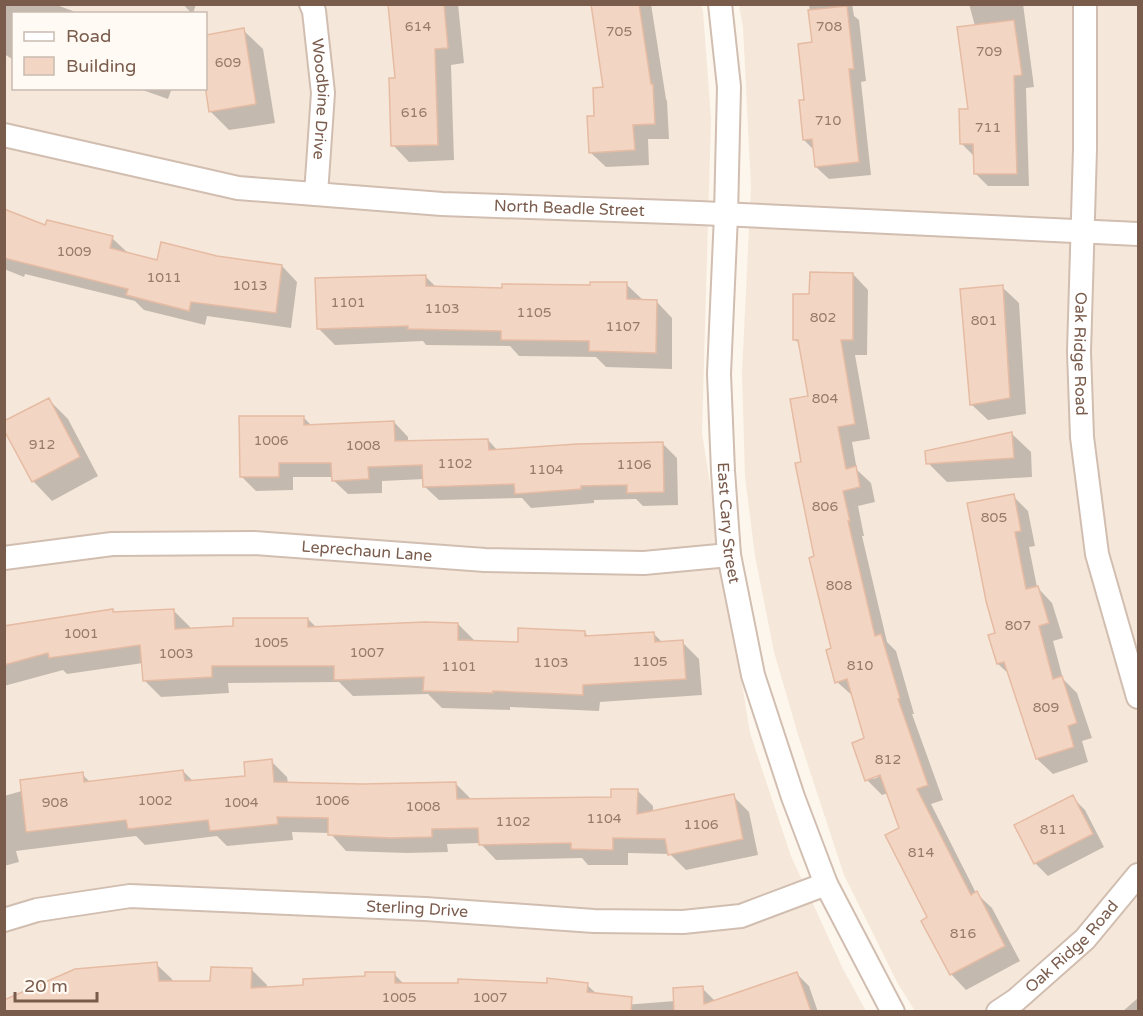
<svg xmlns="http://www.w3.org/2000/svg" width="1143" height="1016" font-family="'Varela Round',sans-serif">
<rect width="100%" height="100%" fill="#fdf6ec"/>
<!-- residential -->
<path fill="#f5e8da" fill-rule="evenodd" d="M5,5h696l2,6 8,108 -9,314 48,300 41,123 52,113 23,42 -861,1zM14,14h192v74h-192z
M739,5h399v1006h-223l-17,-27 -54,-109 -45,-137 -25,-86 -19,-96 -10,-79 -3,-104 9,-186 -8,-160z"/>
<!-- shadow -->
<path fill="#0003" fill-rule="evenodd" d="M4,4h50l27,10h-67v46l-10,-6z
M183,4h13l-3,10h-1z
M389,4h69l6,59 -13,2 3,95 -45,2 -16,-17 4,-65z
M592,4h59l15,95 1,2 2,38h-21l1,26 -43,2 -16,-15 6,-34 8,-30z
M809,4h43l2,12 5,4 7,61 -5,1 10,93 -42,4 -13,-12 -2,-17 -10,-10 2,-39 7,-57z
M969,4h54l11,83 -8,1 3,98h-41l-12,-12 -1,-17 -13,-13 8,-34 5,-84z
M243,30l20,19 12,74 -46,7 -19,-19 -4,-28v-47z
M137,88h35l-4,11z
M4,211l42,16 66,11 16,15 30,9 59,-5 65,9 15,16 -6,46 -84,-12 -2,9 -61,-15 -9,-9 -110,-27 -1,3 -20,-8z
M853,274l15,16 -1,65h-12l15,84 -18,3 5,28 14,13 4,19 -17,4 6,30h-2l25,106 9,9 18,63h-2l31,86 -12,4 45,89 16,15 28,53 -54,29 -15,-16 -22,-56 -41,-125 -6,2 -15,-15 -1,-41 -12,-42 -17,-15 -21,-125 -13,-94 7,-66 -9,-52 -7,-6 17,-43zM886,771l1,3 -14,5v-3z
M425,276l12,12 66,1 123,-5 18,17h12l16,17v51l-66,-2 -10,-10 -77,-1 -9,-10 -84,-1 -3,-4 -88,4 -17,-17z
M1002,287l17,16 7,111 -38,6 -17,-16z
M48,399l20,20 30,57 -46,25 -19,-20 -29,-54z
M303,417l9,9 82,-4 14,15v5l80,-2 10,11 164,-8 15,15 1,47 -35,1 -7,-7 -42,1v3l-63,5 -9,-10 -83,2 -15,-14v-7l-42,2v12l-34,1 -15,-14v-3h-40v13l-37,1 -15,-15z
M1011,433l20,19 1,25 -85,5 -19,-19z
M1013,496l15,15 7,35 -6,1 8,40 15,16 11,35 -10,3 10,38 14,14 15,45 -10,3 6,21 -35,12 -16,-15 -27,-84 -12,-11 -1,-30z
M173,610l17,17v3l118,-11 9,9 141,-4 17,17 44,2 66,-10 4,4 64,-4 10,10 19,-1 17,17 3,36 -102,7 -1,9 -89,-4v3l-68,-2 -14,-14 -75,2 -14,-14 -111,1 1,10 -68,4 -17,-17 -1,-17 -76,11 -4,-4 -59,16v-59l108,-16 3,3z
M271,761l16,16 1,7 74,2 93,-3 16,16h142l24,-9 16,16v6l80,-16 16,16 9,43 -72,15 -16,-16 -42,-1v12h-40l-6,-7 -86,2 -16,-17 -33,1 1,8 -41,1 -61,-2 -16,-18 -38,-1 1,8 -66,6 -10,-10 -72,9 -9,-9 -120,15 3,11 -15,4v-70l78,-22 9,9 92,-12 11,11 53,-5z
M1072,797l13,13 19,37 -56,29 -13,-13z
M156,964l16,15 1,4h39l39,-14 16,16v4l38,-2 89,-13 10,10 183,1 10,9 27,11 51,-4 27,-13 16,16v8h-714v-3z
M797,974l12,12 9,26h-77l-6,-17z
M1138,998v14h-16z"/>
<!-- building -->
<path fill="#f3d5c3" stroke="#e6bba3" stroke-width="1.5" d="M388,4h56l4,44 -13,1 3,96 -47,1 -2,-68h6z
M591,4h48l12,80h2l2,40 -22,1 2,25 -46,3 -2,-37h7l-1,-28 10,-1z
M847,6l7,63h-5l10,93 -44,5 -3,-28 -9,1 -4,-40h5l-6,-56 14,-2 -4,-32z
M1014,20l8,55 -8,1 3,98h-43l-1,-30h-13l-1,-35h9l-11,-82z
M244,28l12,76 -47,8 -3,-20v-57z
M4,209l41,16 2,-5 66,16 -3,12 47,12 4,-18 56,14 65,9 -6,48 -85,-11 -2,9 -63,-16 2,-6 -124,-31z
M810,272l43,1v67h-12l14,84 -17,3 8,42 10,-3 4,21 -17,4 7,30h-2l27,115 6,-2 19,64 -2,1 30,86 -11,4 54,106 6,-4 28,55 -55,29 -29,-54 6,-4 -42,-82 14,-7 -19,-53 -15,6 -13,-38 12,-5 -17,-59 -12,4 -9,-33 5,-2 -22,-90 5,-2 -19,-93 6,-1 -11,-63 18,-3 -10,-56h-5v-46h16z
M426,275v11l76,2v-4l88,1v-3h37v17l30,1 -1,53 -67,-2v-10l-88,-1v-9l-93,-2v-3l-91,3 -2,-51z
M1003,285l7,113 -40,7 -10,-116z
M49,398l31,59 -48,25 -28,-52v-9z
M239,416h65v9l90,-4 1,20 93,-2 1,11 88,-6 86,-2 1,50 -37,1v-8l-46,1v3l-66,5 -1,-10 -91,3 -1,-22 -54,2 1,12 -37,2 -1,-18h-52v14h-39z
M1012,432l2,26 -88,6 -1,-13z
M1014,494l7,37 -6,1 11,57 12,-3 11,37 -10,3 14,53 9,-3 15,47 -9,3 6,21 -38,12 -32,-97 -7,2 -9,-29 7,-2 -9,-32 -19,-98z
M113,609v3l61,-3 1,20 58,-3v-8h75v9l117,-5 33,1v17l60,2v-14l67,3v5l69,-4 1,10 28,-2 3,39 -103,6v10l-90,-4v2l-70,-2 1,-14 -90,3v-14h-122v11l-69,4 -3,-36 -91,13 -1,-5 -44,12v-39z
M272,759l2,23 88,2 94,-2 1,17 154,-2v-8h27l-1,25 97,-20 9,45 -75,16 -3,-16 -52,-1v12l-42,-1v-6l-92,2 -1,-17 -46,1v8l-42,1 -62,-3v-17l-51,-1 1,7 -68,7 -2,-11 -80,9 -2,-9 -100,12 -6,-52 63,-8 1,10 99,-12 2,11 60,-5 -1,-14z
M1073,795l20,39 -59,30 -20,-39z
M157,962l2,19h51l1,-14 41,1 -1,20 52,-3v-6l62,-3v-4h30v11h63v-4l89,4v-5l41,5 -1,9 45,5 -1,14h-627v-11l71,-31z
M797,972l14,39h-137l-1,-23 30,-2 1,18z"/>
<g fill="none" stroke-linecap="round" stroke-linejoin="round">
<defs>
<g id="minor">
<path id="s1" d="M311,4l3,7 9,82 -7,101"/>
<path id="s2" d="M720,4l9,83 -3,128 -7,159 4,97 6,84 24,120 40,122 33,87 67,128"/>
<path id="s3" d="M1085,4v145l-6,203 3,85 15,117 41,143"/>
<path id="s4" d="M4,135l234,53 204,16 257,9 439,21"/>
<path id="s5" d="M4,558l108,-14 142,-1 231,17 159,3 85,-8"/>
<path id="s6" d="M4,920l33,-10 93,-14 295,13 169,12 89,1 58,-6 85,-32"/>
<path id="s7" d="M998,1012l18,-12 69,-61 53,-64"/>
</g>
</defs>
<!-- minor casing -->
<use href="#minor" stroke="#d1beb0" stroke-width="26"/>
<!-- minor -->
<use href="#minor" stroke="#fff" stroke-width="22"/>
</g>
<g text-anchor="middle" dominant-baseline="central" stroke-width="6" stroke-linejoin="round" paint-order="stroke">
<!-- number labels -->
<g font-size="14" fill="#987a6a">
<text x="418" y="26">614</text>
<text x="829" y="26">708</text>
<text x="619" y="31">705</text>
<text x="989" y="51">709</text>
<text x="228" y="62">609</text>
<text x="414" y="112">616</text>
<text x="828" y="120">710</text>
<text x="988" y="127">711</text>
<text x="74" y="251">1009</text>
<text x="164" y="277">1011</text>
<text x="250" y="285">1013</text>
<text x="348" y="302">1101</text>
<text x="442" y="308">1103</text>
<text x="534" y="312">1105</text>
<text x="823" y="317">802</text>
<text x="984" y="320">801</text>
<text x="623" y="326">1107</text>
<text x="825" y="398">804</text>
<text x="271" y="440">1006</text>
<text x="42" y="444">912</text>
<text x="363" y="445">1008</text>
<text x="455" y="463">1102</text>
<text x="634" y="464">1106</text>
<text x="546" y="469">1104</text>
<text x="825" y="506">806</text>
<text x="994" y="517">805</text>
<text x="839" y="585">808</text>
<text x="1018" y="625">807</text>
<text x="81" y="633">1001</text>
<text x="271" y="642">1005</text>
<text x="367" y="652">1007</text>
<text x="176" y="653">1003</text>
<text x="650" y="661">1105</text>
<text x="551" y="662">1103</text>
<text x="860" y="665">810</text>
<text x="459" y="666">1101</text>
<text x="1046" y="707">809</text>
<text x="888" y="759">812</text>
<text x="155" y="800">1002</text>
<text x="332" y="800">1006</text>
<text x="55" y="802">908</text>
<text x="241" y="802">1004</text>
<text x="423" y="806">1008</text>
<text x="604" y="818">1104</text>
<text x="513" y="821">1102</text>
<text x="701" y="824">1106</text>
<text x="1053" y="829">811</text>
<text x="921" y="852">814</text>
<text x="963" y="933">816</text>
<text x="399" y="997">1005</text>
<text x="490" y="997">1007</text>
</g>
<!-- street labels -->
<g font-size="16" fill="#7a5c4d" stroke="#fffaf3">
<text stroke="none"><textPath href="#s1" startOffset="96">Woodbine Drive</textPath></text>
<text stroke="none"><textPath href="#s4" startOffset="572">North Beadle Street</textPath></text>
<text stroke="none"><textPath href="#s3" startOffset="350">Oak Ridge Road</textPath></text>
<text stroke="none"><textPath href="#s2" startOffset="520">East Cary Street</textPath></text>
<text stroke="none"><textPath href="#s5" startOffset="364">Leprechaun Lane</textPath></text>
<text stroke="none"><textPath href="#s6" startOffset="416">Sterling Drive</textPath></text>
<text stroke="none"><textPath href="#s7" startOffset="99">Oak Ridge Road</textPath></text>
</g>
</g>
<!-- border -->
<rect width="1143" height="1016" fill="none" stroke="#7a5c4d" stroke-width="12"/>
<!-- legend -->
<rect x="12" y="12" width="195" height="78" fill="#fffaf3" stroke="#cabbb1" stroke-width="1.5"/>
<rect x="24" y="32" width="30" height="9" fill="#ffffff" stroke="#cabbb1" stroke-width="1.5"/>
<text x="66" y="42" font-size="18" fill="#7a5c4d">Road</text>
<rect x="24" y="57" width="30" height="18" fill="#f3d5c3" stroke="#cabbb1" stroke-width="1.5"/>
<text x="66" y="72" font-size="18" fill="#7a5c4d">Building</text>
<!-- scale -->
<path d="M15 992v9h82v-9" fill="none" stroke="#7a5c4d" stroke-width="3"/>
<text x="24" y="992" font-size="18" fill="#7a5c4d" stroke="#fffaf3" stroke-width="4.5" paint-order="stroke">20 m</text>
</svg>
